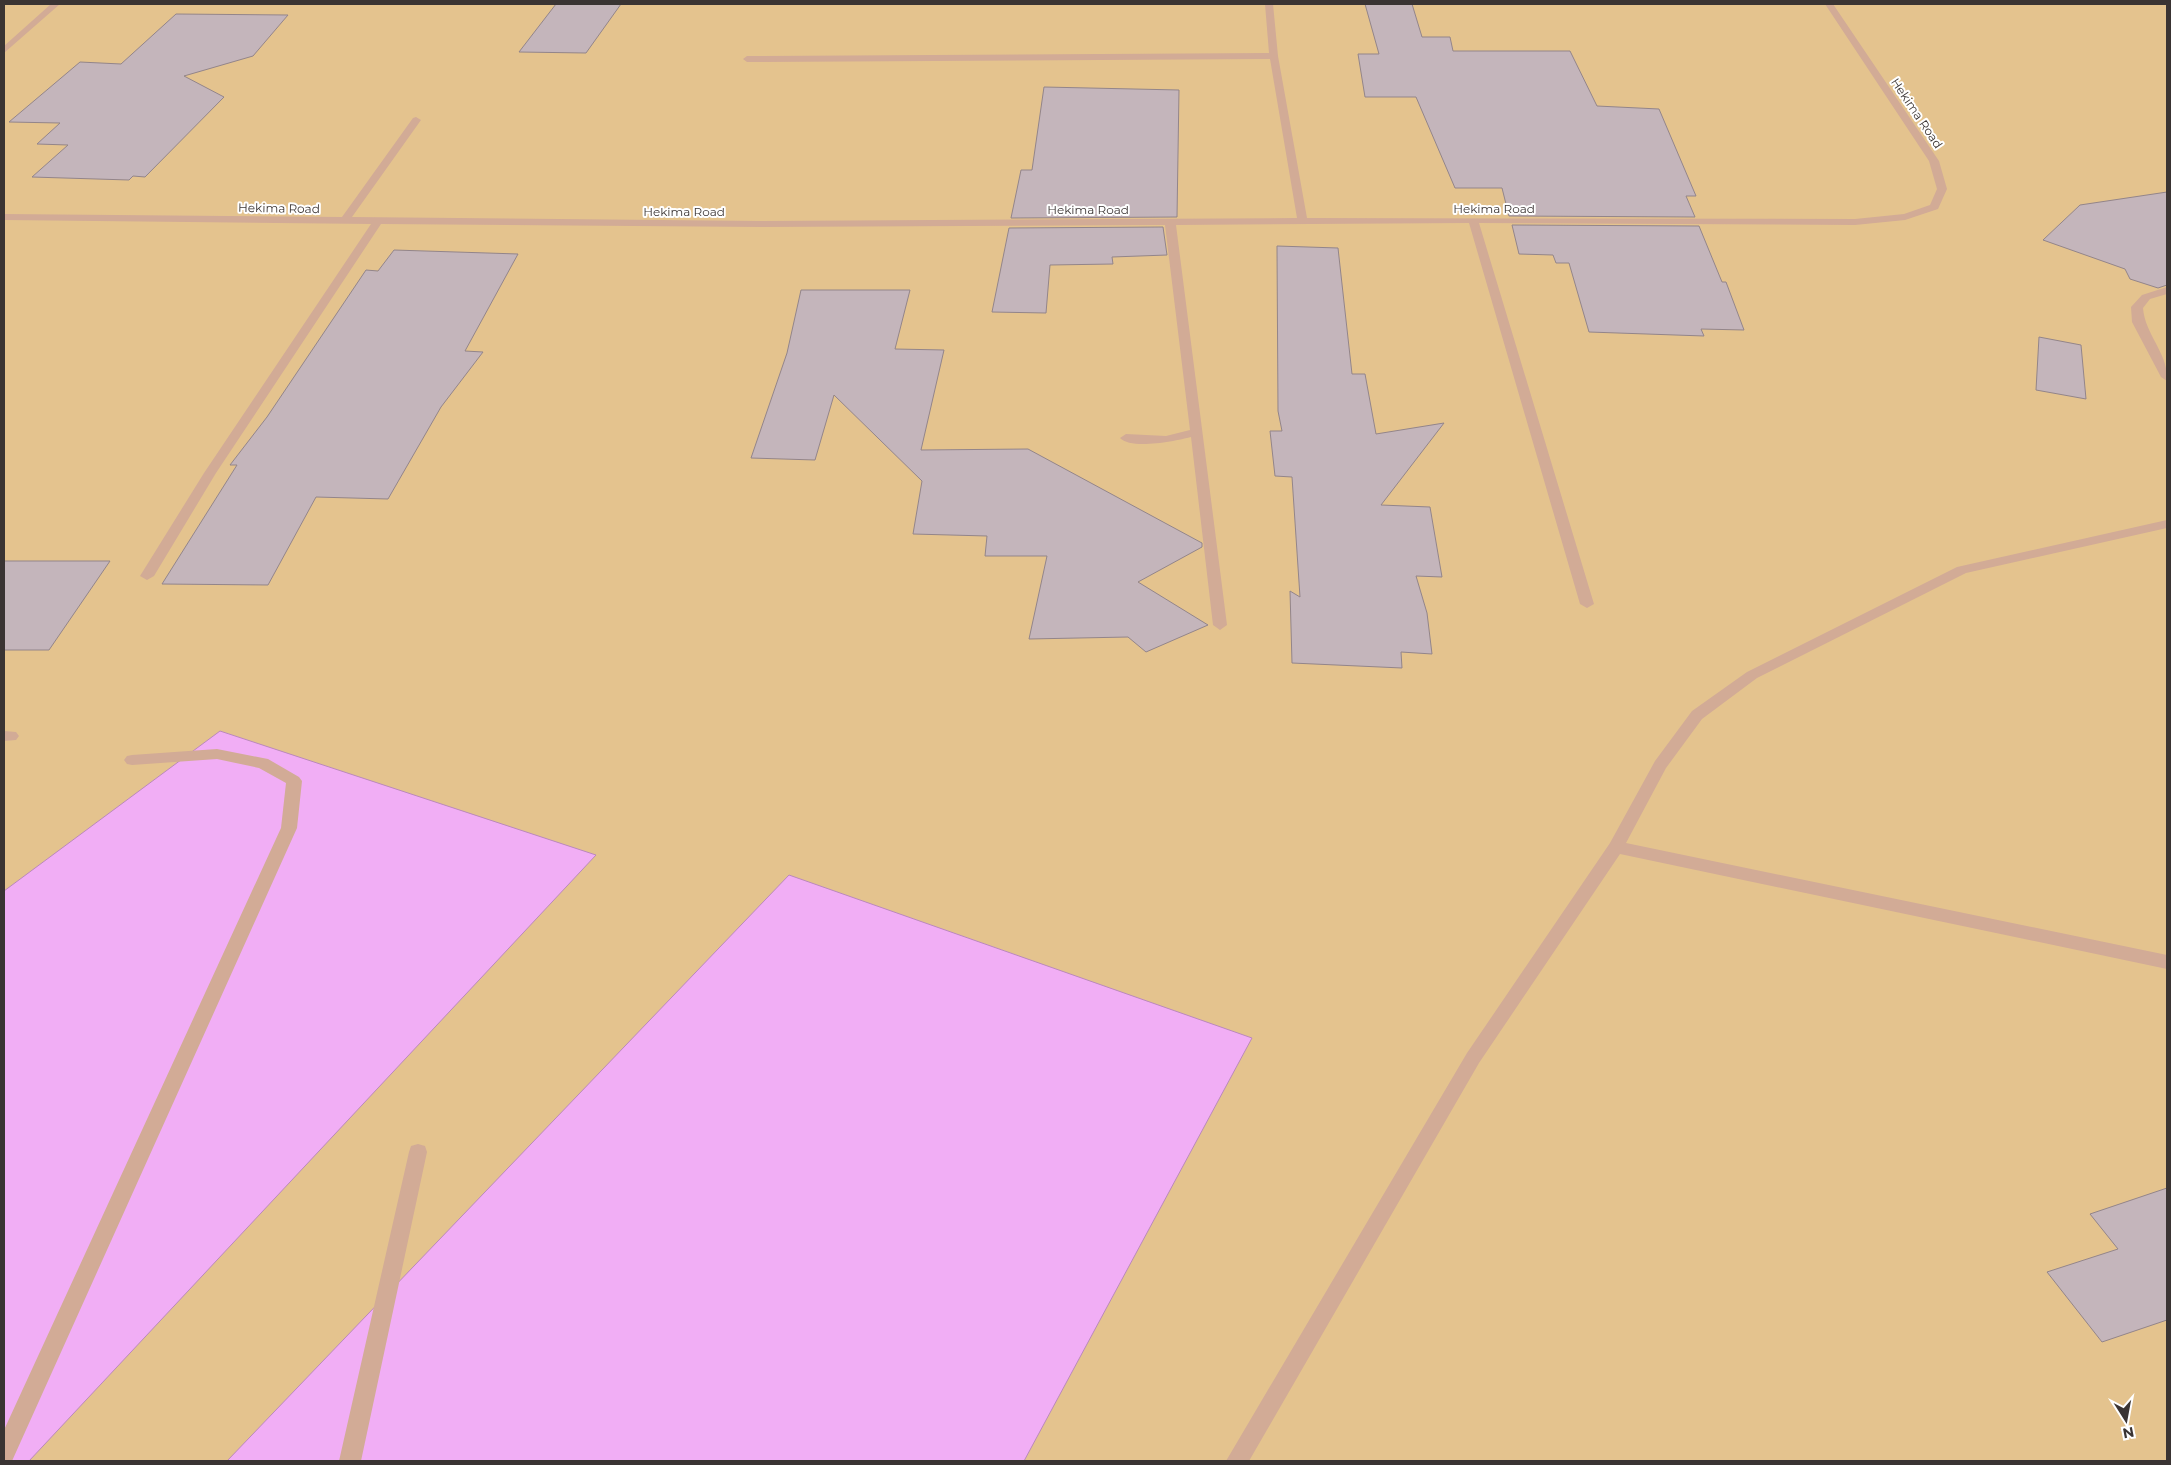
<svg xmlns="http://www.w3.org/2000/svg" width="2171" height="1465" font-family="Montserrat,sans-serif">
<rect width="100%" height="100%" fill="#fef4f3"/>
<!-- green -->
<path fill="#e4c38e" d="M4,4h2163v1457h-2163z"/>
<!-- water -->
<path fill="#f1aef5" stroke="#ba89bb" d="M220,731l376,124 -567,606h-25v-570z
M789,875l463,163 -228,423h-797z"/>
<!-- building -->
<path fill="#c4b5bb" stroke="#93858a" d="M556,4h65l-35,49 -67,-1z
M1365,4h47l10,33h28l3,14h117l27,55 62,3 37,87h-10l9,21 -186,-1 -7,-28h-47l-39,-91h-51l-7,-43h21z
M176,14l112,1 -35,41 -69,20 40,21 -79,80 -12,-1 -4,4 -97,-3 36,-32 -31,-1 23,-21 -51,-1 71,-60 41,2z
M1044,87l135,3 -2,127 -166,1 10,-48h11z
M2167,192v93l-9,3 -28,-9 -5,-10 -82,-29 37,-35z
M1512,225l187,1 23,56h4l18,48 -43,-1 3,7 -115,-4 -20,-69h-13l-3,-8 -34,-1z
M1163,227l4,28 -55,2 1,7 -63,1 -4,48 -54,-1 17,-84z
M1277,246l61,2 14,126h13l11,60 68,-11 -63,82 49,2 12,70 -26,-1 11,37 5,41 -31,-2 1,16 -110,-5 -2,-72 10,6 -8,-120 -17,-1 -5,-45h12l-4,-20z
M394,250l124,4 -53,97 18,1 -42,55 -53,92 -72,-2 -48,88 -106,-1 75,-119h-7l37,-48 99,-147 12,1z
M801,290h109l-15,59 49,1 -23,100 107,-1 174,94v4l-64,35 70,43 -62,27 -18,-15 -99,2 18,-83h-62l2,-20 -74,-2 9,-53 -88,-86 -19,65 -64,-2 36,-105z
M2039,337l42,8 5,54 -50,-9z
M4,561h106l-61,89h-45z
M2167,1188v132l-65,22 -55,-70 71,-23 -28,-35z"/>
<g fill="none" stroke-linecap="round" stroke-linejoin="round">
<!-- minor -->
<path fill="#d2ab96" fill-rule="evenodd" d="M51,4h9l-56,49v-7z
M1265,4h8l5,52 29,162 548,1 49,-5 26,-9 7,-16 -8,-28 -104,-157h8l106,157 8,28 -9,20 -33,11 -50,5 -376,-2 115,381 -7,4 -7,-4 -111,-381 -293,2 51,400 -7,5 -7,-5 -22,-188c-15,4 -60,13 -71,1l6,-4 40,2 24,-6 -25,-205 -404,2 -380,-3 -165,249 -62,103 -7,4 -7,-4 64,-103 167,-249 -367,-4v-6l338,3 71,-99 3,-1 5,3 -69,97 409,4 536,-3 -27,-159 -523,3 -4,-3 4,-3 522,-3z
M2167,287v7l-17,5 -7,9c2,27 26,46 24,73l-6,-4 -29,-55 -1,-15 11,-12z
M2167,520v8l-201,45 -209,105 -55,41 -36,49 -40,75 541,112v14l-547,-115 -141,209 -230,398h-23l241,-408 143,-210 45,-82 37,-50 55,-39 210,-105z
M4,731l12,1 3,4 -3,4 -12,1z
M217,749l51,10 31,18 3,4 -5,47 -285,633h-8v-31l277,-602 5,-45 -27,-15 -42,-9 -85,6 -5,-1 -3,-4 3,-4 5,-1z
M418,1144l7,2 2,6 -66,309h-22l70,-309 2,-6z"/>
</g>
<g text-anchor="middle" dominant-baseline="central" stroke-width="4" stroke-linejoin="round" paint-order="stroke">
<!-- far-street labels -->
<g font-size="12" fill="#3a3433" stroke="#fff">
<text transform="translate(1917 113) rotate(56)">Hekima Road</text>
<text transform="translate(279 208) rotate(1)">Hekima Road</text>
<text x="1494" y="208">Hekima Road</text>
<text x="1088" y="209">Hekima Road</text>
<text x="684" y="211">Hekima Road</text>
</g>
</g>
<!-- border -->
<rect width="2171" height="1465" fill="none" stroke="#3a3433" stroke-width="10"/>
<!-- north arrow -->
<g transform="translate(2126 1420) rotate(169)" stroke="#ffffff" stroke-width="4" paint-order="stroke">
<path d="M0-4L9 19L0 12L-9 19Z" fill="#3a3433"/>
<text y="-8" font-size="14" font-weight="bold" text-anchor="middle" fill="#3a3433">N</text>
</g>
</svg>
